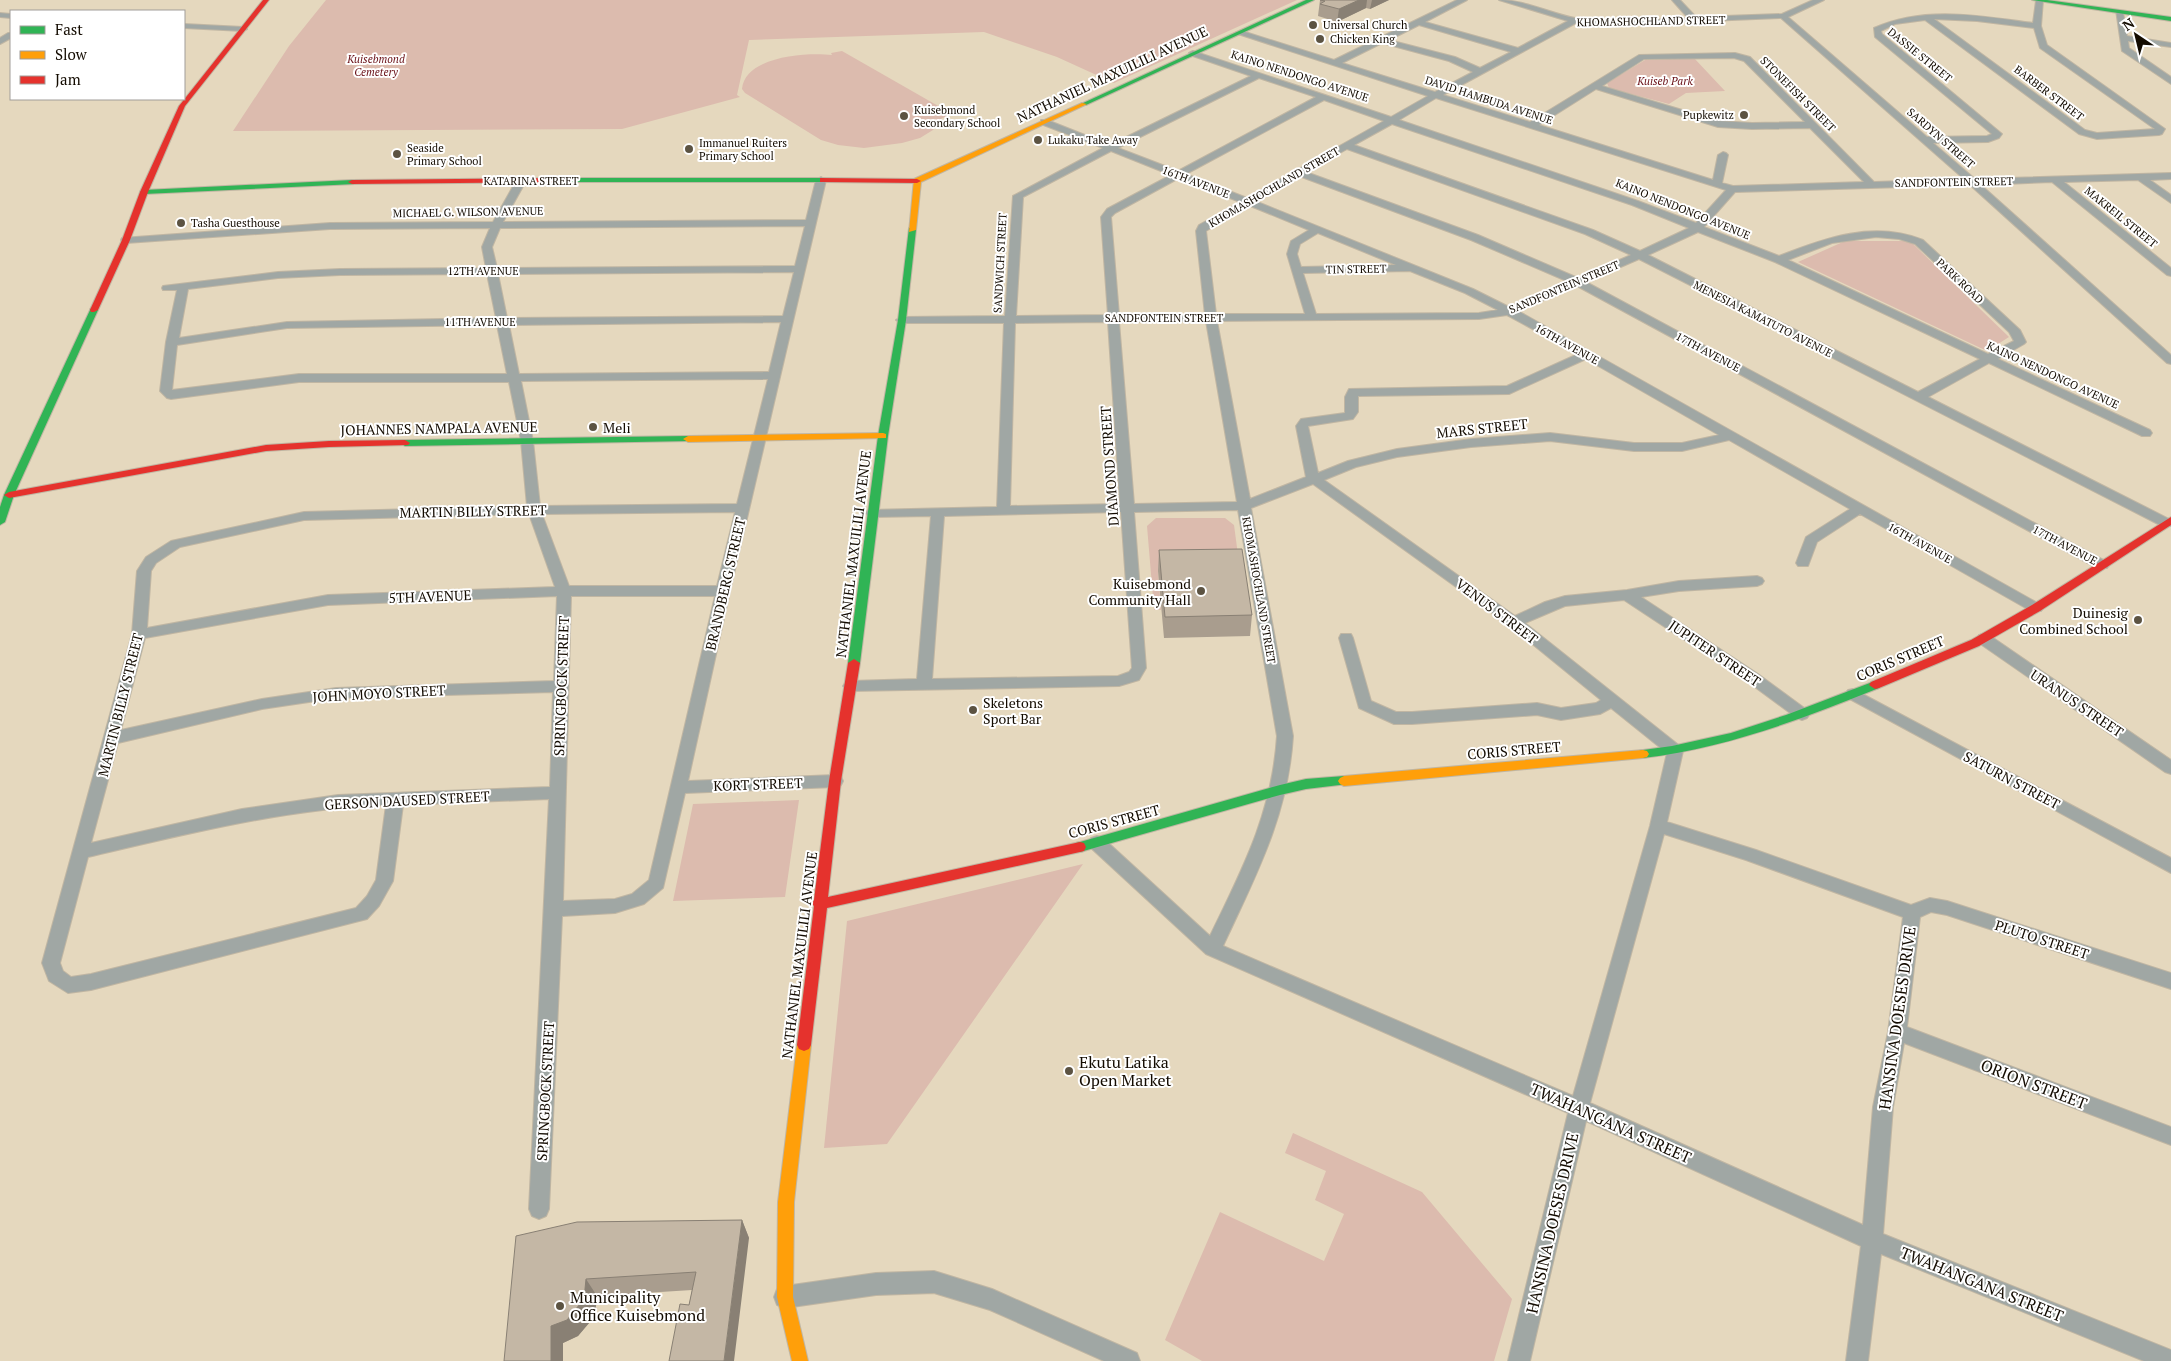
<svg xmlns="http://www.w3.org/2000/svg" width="2171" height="1361" font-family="'PT Serif',serif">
<rect width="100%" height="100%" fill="#e5d8be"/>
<!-- green -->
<path fill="#dcbbae" d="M326,0h971l-183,83 -57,-26 -73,-25 -235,8 -12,55 3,2 -118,32 -389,2 56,-85z
M842,51l112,64 -12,3 -9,12 -13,8 -18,5 -38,5 -26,-3 -17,-5 -76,-47 -3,-4c3,-33 65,-37 90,-34l-1,-2z
M1694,58l31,33 -39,2 -17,11 -60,-16 -2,-5 38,-23z
M1845,241h65l99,96 -22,14 -189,-89z
M1156,518h69l9,7 6,45 -82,1 3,39h-7l-7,-84z
M799,800l-14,97 -112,4 20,-97z
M1083,864l-196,280 -63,4 23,-227z
M1293,1133l129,59 90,107 -18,62h-292l-37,-21 55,-128 104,49 20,-47 -29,-14 11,-29 -41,-18z"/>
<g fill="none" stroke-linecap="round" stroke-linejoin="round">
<defs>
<path id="street" d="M1457,0h10l-42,22 93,26 50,-27 -69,-21c26,0 50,13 76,18 35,8 76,1 113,0l-16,-18h8l16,17 86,-3 31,-14h11l-36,17 139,120 60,-1 5,-2 -117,-97 -1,-9c50,-23 107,-12 159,-5l3,-22 7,-1 -2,26 6,19 118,84 -3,5 -3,1 -62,4 -18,-5 -154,-114 -30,4 -14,7 1,3 120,100 -3,4 -11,4 -55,1 42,36 196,-6v6l-21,1 21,15v8l-33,-23 -74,2 107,86v8l-4,-1 -115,-93 -71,3 190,170v9l-4,-1 -197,-178 -235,7 -31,35 75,29c46,-18 95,-36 144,-16l97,90 6,12 -2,2 -26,15 152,71 2,3 -2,3h-8l-153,-73 -61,34 243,123v6h-9l-523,-267 -53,23 521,280 2,3 -2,3h-10l-520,-282 -59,25 523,294 2,3 -2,3h-10l-171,-97 -43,28 -9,24h-10l-2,-3 10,-26 44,-28 -121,-69 -47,11h-48l-84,-10 -79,6 -74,10 -41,10 -32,13 191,136 30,-14 20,-6 62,-6 52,-9 78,-5 5,2 2,3 -2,3 -5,2 -78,5 -38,6 117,77 49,36 3,4 -3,4 -5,2 -5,-2 -49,-36 -124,-82 -59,6 -40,17 156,124 2,4 -16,71 89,28 155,55 19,-7 17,3 224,72v16l-224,-74 -16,-3 -11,5 -13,110 264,100v18l-267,-102 -11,64 -10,127 288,116v11h-27l-263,-107 -13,107h-22l15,-115 -275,-125 -56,240h-22l60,-248 -362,-159 -115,-106 -2,-5 2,-5 6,-2 6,2 107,98c33,-68 62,-123 67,-200l-39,-226 -104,2 12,156 -7,12 -20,6 -268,5 -5,-1 -3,-4 3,-4 5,-1 66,-2 14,-163 -58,1 -5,-1 -2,-3 2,-3 129,-3 7,-184h-102l-6,-3 6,-3 103,-1 8,-120 90,-48 -62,-24v-4h6l63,25 141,-69 -61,-21 -1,-2 4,-2 198,66 37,-21 -193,-63 7,-2 92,29zM1781,18l183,161 -90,3 -124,-125 -15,-4 -96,2 -109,67 -87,-27 133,-72 35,2zM1934,19l43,2 57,7 6,20 115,81 -58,4 -12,-3zM1419,25l92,27 -31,16 -25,-11 -66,-17zM1382,43l67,18 24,11 -38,20 -93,-29zM1734,58l10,3 61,61 -53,1 -33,-2 -117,-35 42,-27zM1259,78l57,19 -138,74 -60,-23zM1596,89l122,38 34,2 58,-1 54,54 -131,4 -11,-3 6,-28 -2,-2 -3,-1 -5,3 -5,25 -174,-55zM1436,98l290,92 -30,33 -58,-22 -239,-81zM1324,100l60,21 -137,77 -61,-24zM1392,124l240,81 57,23 -49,23 -47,-21 -239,-85zM1347,149l238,85 46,21 -53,23 -100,-43 -172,-63zM1111,151l60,24 -64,34 -6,8 7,98 -92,1 7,-119zM1299,176l172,64 98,42 -60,25 -36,-18 -218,-88zM1179,178l61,24 -41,23 -3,6 9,84h-86l-8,-98 4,-4zM1248,205l61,25 -18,11 -4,13 18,60h-89l-10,-83zM1698,232l77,30 205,97 -62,33 -270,-137zM1318,233l78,32 -95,2 -4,-13 3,-10zM1876,237l23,2 16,5 94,88 5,9 -26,13 -200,-94 44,-17zM1410,271l55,22 33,17 -19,3 -163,1 -13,-41zM1507,315l71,39 -71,32 -158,3 -4,8v16l-44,6 -5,7 10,51 -56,22 -33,-178 262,-2zM1206,321l31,181 -103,2 -15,-182zM1108,322l12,182 -110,2 5,-183zM1586,359l133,76 -37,8h-48l-84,-10 -79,6 -74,10 -49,12 -30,12 -10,-47 45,-7 5,-7v-16l151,-2zM1313,484l196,141 92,75 -5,3 -35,5 -24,-5 -125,9h-16l-25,-11 -18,-63 -2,-4h-10l-2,4 20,70 35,16h18l125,-9 24,5 39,-6 11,-6 56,45 -17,73 -77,270 -350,-150c33,-71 65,-130 70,-210l-42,-228zM1121,512l11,156 -3,4 -11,4 -186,3 12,-163zM1664,834l82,26 157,57 -15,115 -15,75 -10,118 -273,-122z
M2116,10l7,2 4,24 44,7v4l-43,-6 1,7 42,29v7l-49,-33z
M0,13l11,1v4l-11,-1z
M184,24l59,3 4,2 -4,2 -59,-3z
M8,33h3v5l-11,6v-6z
M821,177l5,3 -96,411 -42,190 147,-6 6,2 2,4 -2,4 -6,2 -150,6 -22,95 -19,16 -29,9 -53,3 -13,293 -3,7 -7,3 -7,-3 -3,-7 20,-410 -146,6 -10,76 -14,25 -12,13 -276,71 -23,3 -19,-12 -7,-18 90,-329 5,-63 9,-14 25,-16 133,-29 223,-6 -6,-65 -12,-59h-210l-128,17 -4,-1 -7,-7 6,-49 11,-52h-14l-1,-2 1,-2 115,-14 62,-3 146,-1 -4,-21 8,-19 -160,1 -204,14 -5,-3 1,-2 208,-15 163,-1 23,-41 5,-3 5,3 -23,41 303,-2 10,-40zM805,226l-10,40 -298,2 -5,-21 8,-19zM794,272l-11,44 -276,2 -9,-44zM487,274l9,44 -209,4 -108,16 9,-49 90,-11 62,-3zM781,322l-12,50 -250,2 -10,-49zM497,325l10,49h-208l-127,16 5,-45 110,-17zM768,379l-31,125 -197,2 -7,-65 -12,-60zM735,512l-18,74h-148l-27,-72zM529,514l26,73 -227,8 -181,33 4,-57 5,-8 24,-16 124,-27zM557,596l-3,85 -218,7 -74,11 -141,31 24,-92 183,-33zM571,596h144l-66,284 -17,14 -17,5 -52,2zM553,692l-3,95 -212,8 -96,14 -151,34 27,-100 144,-34 74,-11zM386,805l-10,75 -9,16 -11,12 -265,66 -20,3 -8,-6 -3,-8 28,-106c99,-23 196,-48 298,-52z
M1984,634l5,1 182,125v14l-6,-2 -186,-129 -2,-4 2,-4z
M1853,689l318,169v15l-323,-175 -3,-4 3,-4z
M934,1271l58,18 145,64 3,8h-36l-114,-51 -56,-17 -58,2 -91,13 -8,-3 -3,-8 3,-8 8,-3 91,-13z"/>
<path id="fast" d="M1306,0h8l-228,105 -5,-1z
M2032,0h15l124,17v4z
M559,178h264l4,2 -4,2h-261l-4,-2z
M352,180l4,2 -1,2 -211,10 -4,-2 4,-2z
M909,228l7,2 -10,90 -18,116 -28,227 -6,4 -6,-4 30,-227 20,-116z
M91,308h3l4,2 -84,185 -9,27 -5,3v-18l4,-12z
M688,436l3,1v4l-286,5 -5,-3 5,-3z
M1875,681l4,1 2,3 -2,3c-77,31 -153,60 -236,70l-4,-1 -2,-3 2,-3 4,-1 29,-4 59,-13 55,-18z
M1344,776l4,2 2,3 -2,3 -42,5 -26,6 -200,57 -4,-1 -2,-4 2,-4 4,-1 200,-57 26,-6z"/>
<path id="slow" d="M1082,103l5,1 -166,78 -5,48 -7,2 5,-53z
M883,433l3,1v4l-198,4 -5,-3 5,-3z
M1643,750l4,1 2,3 -2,3 -4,1 -299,28 -4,-2 -2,-3 2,-3 4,-2z
M804,1039l5,2 2,4 -17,157 -1,95 15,64h-16l-15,-64 1,-95 19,-157 2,-4z"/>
<path id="jam" d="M263,0h6l-84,106 -37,86 -18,48 -32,70 -4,2h-3l-1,-2 32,-70 18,-48 39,-86z
M562,178l4,2 -1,2 -213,2 -4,-2 4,-2z
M820,178l97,1 4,2 -4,2 -94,-1h-3z
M405,440l5,3 -2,2 -79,2 -63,4 -257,47 -5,-3 5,-3 257,-47 63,-4z
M2171,517v8l-131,86 -61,35 -100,42 -4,1 -6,-4 2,-3 100,-42 61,-35z
M854,659l6,4 -19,118 -13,116 252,-55 4,1 2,4 -2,4 -4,1 -253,56 -16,137 -2,4 -5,2 -5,-2 -2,-4 17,-139 -2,-2 2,-4 15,-119 19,-118z"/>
</defs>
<!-- street casing -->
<use href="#street" stroke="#c0b6a3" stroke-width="2"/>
<!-- fast casing -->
<use href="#fast" stroke="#c0b6a3" stroke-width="2"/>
<!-- slow casing -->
<use href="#slow" stroke="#c0b6a3" stroke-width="2"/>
<!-- jam casing -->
<use href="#jam" stroke="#c0b6a3" stroke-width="2"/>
<!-- street -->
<use href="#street" fill="#a0a7a4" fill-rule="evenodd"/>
<!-- fast -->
<use href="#fast" fill="#30b455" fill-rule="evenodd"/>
<!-- slow -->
<use href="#slow" fill="#ff9f0a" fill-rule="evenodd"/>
<!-- jam -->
<use href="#jam" fill="#e5322d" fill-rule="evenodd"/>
</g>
<!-- wall -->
<path fill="#a99d8e" d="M1320,0h69l-19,9 -4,-1 -29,14 -19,-6z
M1159,550l93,65 -2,21 -86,2 -6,-67z
M742,1220l7,18 -60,67 3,-15 -95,6 -2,20 -17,20 -15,7 -47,-107z"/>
<!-- shaded-wall -->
<path fill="#898074" d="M1359,0h8l-1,8 -29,14 2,-13z
M1372,0h17l-19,9z
M742,1220l7,18 -15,123h-10z
M586,1279l11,17 -2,20 -17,20 -15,7v18h-12v-35z"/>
<!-- building -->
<path fill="#c4b7a5" stroke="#898074" d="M1320,0h39l-20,9 -19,-5 5,-3z
M1242,549l10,66 -87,2 -6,-67z
M742,1220l-18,141h-55l11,-57 9,1 7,-33 -110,7 -2,20 -17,21 -16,6v35h-47l12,-125 61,-14z"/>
<!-- markers -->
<g fill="#5c5342" stroke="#fff" stroke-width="2">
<circle cx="1313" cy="25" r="5"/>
<circle cx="1320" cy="39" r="5"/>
<circle cx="1744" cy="115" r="5"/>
<circle cx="904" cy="116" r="5"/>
<circle cx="1038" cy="140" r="5"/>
<circle cx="689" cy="149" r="5"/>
<circle cx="397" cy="154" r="5"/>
<circle cx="181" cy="223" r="5"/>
<circle cx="593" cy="427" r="5"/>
<circle cx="1201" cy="591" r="5"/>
<circle cx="2138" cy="620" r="5"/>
<circle cx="973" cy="710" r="5"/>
<circle cx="1069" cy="1071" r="5"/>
<circle cx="560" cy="1306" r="5"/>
</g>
<g text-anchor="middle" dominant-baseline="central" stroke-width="4" stroke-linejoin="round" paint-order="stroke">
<!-- far-street labels -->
<g font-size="11" fill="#130b00" stroke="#fff">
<text transform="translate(1651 21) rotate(-1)">KHOMASHOCHLAND STREET</text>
<text transform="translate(1920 55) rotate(39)">DASSIE STREET</text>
<text transform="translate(1300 76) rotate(18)">KAINO NENDONGO AVENUE</text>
<text transform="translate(2049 93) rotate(37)">BARBER STREET</text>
<text transform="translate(1798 94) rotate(45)">STONEFISH STREET</text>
<text transform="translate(1489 100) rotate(18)">DAVID HAMBUDA AVENUE</text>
<text transform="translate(1941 138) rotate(41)">SARDYN STREET</text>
<text x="531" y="181">KATARINA STREET</text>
<text transform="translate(1196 182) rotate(21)">16TH AVENUE</text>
<text transform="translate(1954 182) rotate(-1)">SANDFONTEIN STREET</text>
<text transform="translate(1274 187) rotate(-30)">KHOMASHOCHLAND STREET</text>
<text transform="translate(1683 209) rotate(22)">KAINO NENDONGO AVENUE</text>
<text transform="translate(468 212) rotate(-1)">MICHAEL G. WILSON AVENUE</text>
<text transform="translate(2121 217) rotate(39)">MAKREIL STREET</text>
<text transform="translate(1000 263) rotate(-87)">SANDWICH STREET</text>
<text transform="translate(1356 269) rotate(-1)">TIN STREET</text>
<text x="483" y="271">12TH AVENUE</text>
<text transform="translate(1960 281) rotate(43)">PARK ROAD</text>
<text transform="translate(1564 287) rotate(-23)">SANDFONTEIN STREET</text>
<text x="1164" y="318">SANDFONTEIN STREET</text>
<text transform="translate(1763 319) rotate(27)">MENESIA KAMATUTO AVENUE</text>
<text x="480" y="322">11TH AVENUE</text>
<text transform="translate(1567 344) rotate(29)">16TH AVENUE</text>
<text transform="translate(1708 352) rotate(28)">17TH AVENUE</text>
<text transform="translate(2053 375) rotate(25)">KAINO NENDONGO AVENUE</text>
<text transform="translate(1920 543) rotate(29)">16TH AVENUE</text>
<text transform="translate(2065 545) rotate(28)">17TH AVENUE</text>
<text transform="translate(1259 590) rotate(80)">KHOMASHOCHLAND STREET</text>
</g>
<!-- far-poi labels -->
<g font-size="11" fill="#130b00" stroke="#fff" text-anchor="start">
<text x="1323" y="25">Universal Church</text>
<text x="1330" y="39">Chicken King</text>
<text x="914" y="110">Kuisebmond<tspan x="914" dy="13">Secondary School</tspan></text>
<text x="1734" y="115" text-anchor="end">Pupkewitz</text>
<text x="1048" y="140">Lukaku Take Away</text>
<text x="699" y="143">Immanuel Ruiters<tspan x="699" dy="13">Primary School</tspan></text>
<text x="407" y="148">Seaside<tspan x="407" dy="13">Primary School</tspan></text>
<text x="191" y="223">Tasha Guesthouse</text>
</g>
<!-- far-park labels -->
<g font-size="11" font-style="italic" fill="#691017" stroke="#fff">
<text x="376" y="59">Kuisebmond<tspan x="376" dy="13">Cemetery</tspan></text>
<text x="1665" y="81">Kuiseb Park</text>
</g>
<!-- street labels -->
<g font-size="14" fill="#130b00" stroke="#fff">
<text transform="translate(1112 74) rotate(-25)">NATHANIEL MAXUILILI AVENUE</text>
<text transform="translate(439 428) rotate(-1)">JOHANNES NAMPALA AVENUE</text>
<text transform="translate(1482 428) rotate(-6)">MARS STREET</text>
<text transform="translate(1109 466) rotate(-94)">DIAMOND STREET</text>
<text transform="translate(473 511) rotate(-1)">MARTIN BILLY STREET</text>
<text transform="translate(853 554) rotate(-83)">NATHANIEL MAXUILILI AVENUE</text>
<text transform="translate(725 584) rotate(-77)">BRANDBERG STREET</text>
<text transform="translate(430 596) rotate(-2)">5TH AVENUE</text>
<text transform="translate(1497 611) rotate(37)">VENUS STREET</text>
<text transform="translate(1715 653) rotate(34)">JUPITER STREET</text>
<text transform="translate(1900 658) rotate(-23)">CORIS STREET</text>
<text transform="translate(561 686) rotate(-88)">SPRINGBOCK STREET</text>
<text transform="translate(379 693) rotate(-3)">JOHN MOYO STREET</text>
<text transform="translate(2077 703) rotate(34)">URANUS STREET</text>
<text transform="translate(120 705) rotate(-76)">MARTIN BILLY STREET</text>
<text transform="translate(1514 750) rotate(-5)">CORIS STREET</text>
<text transform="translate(2012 780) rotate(28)">SATURN STREET</text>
<text transform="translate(758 784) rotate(-2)">KORT STREET</text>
<text transform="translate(407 800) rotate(-3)">GERSON DAUSED STREET</text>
<text transform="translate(1114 821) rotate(-15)">CORIS STREET</text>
<text transform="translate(2042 939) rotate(18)">PLUTO STREET</text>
<text transform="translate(799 955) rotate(-83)">NATHANIEL MAXUILILI AVENUE</text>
<text transform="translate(545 1091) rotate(-87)">SPRINGBOCK STREET</text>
</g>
<!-- poi labels -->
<g font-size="14" fill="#130b00" stroke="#fff" text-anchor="start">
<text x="603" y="427">Meli</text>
<text x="1191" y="583" text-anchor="end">Kuisebmond<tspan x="1191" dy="16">Community Hall</tspan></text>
<text x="2128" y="612" text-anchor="end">Duinesig<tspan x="2128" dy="16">Combined School</tspan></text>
<text x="983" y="702">Skeletons<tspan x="983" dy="16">Sport Bar</tspan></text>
</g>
<!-- near-street labels -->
<g font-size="16" fill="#130b00" stroke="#fff">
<text transform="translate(1897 1018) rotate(-82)">HANSINA DOESES DRIVE</text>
<text transform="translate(2034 1084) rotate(21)">ORION STREET</text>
<text transform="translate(1611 1123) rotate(24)">TWAHANGANA STREET</text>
<text transform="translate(1552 1223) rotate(-77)">HANSINA DOESES DRIVE</text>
<text transform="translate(1982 1284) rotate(22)">TWAHANGANA STREET</text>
</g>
<!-- near-poi labels -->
<g font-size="16" fill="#130b00" stroke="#fff" text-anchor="start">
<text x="1079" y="1062">Ekutu Latika<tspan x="1079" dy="18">Open Market</tspan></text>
<text x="570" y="1297">Municipality<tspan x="570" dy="18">Office Kuisebmond</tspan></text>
</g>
</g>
<!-- legend -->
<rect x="10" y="10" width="175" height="90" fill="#ffffff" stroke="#a19d99"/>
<rect x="20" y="26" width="25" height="8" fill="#30b455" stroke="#a19d99"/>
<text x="55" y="35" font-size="15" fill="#130b00">Fast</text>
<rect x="20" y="51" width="25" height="8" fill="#ff9f0a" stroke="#a19d99"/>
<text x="55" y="60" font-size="15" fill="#130b00">Slow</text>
<rect x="20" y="76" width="25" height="8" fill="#e5322d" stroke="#a19d99"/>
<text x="55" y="85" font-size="15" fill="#130b00">Jam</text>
<!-- north arrow -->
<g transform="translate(2136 35) rotate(325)" stroke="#ffffff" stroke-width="4" paint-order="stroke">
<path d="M0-4L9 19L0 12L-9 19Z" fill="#130b00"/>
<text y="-8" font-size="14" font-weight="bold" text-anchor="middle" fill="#130b00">N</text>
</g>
</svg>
